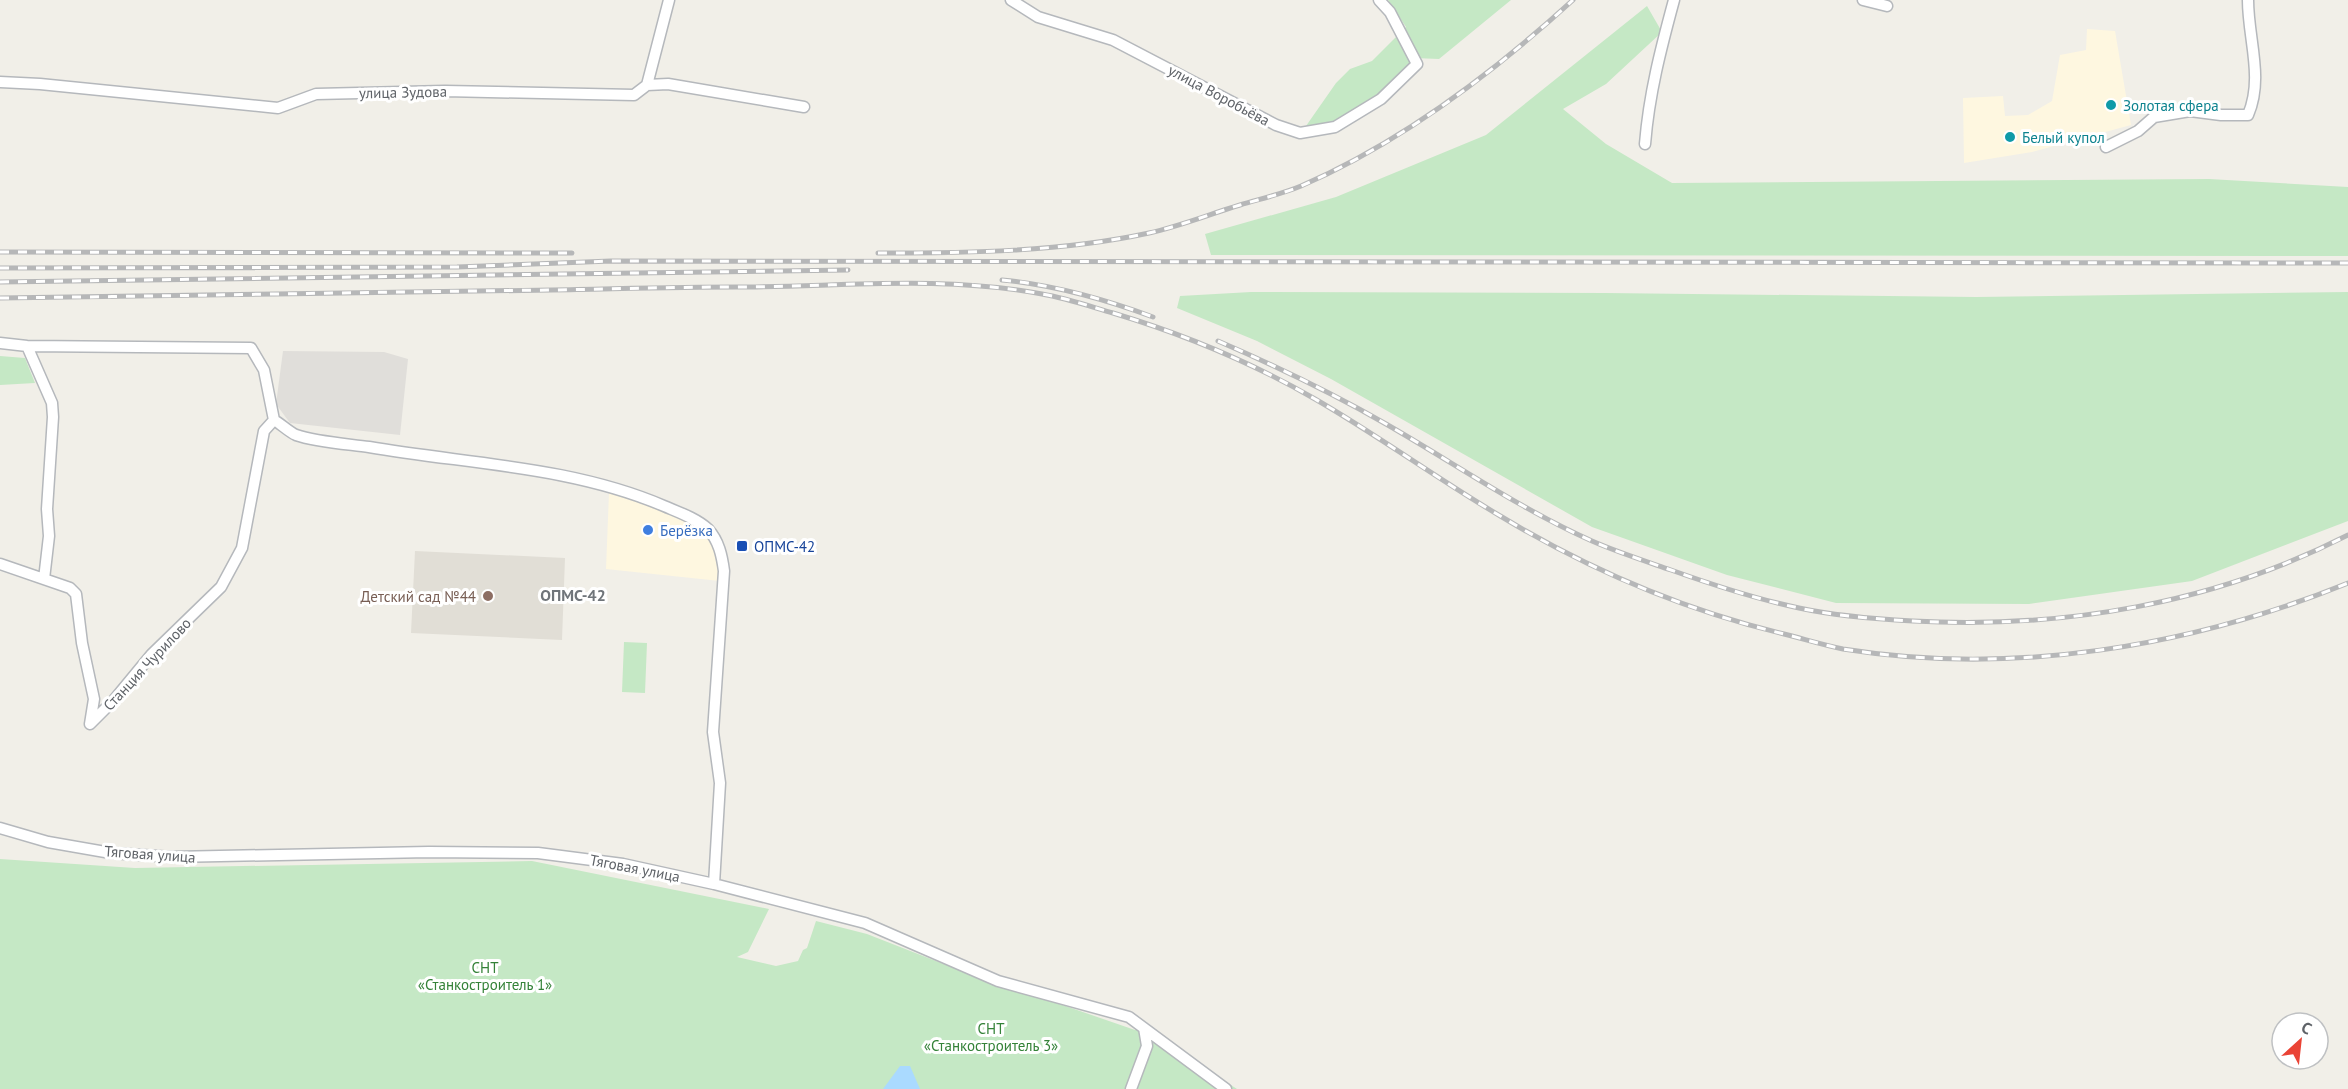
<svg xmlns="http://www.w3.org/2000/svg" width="2348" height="1089" font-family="'PT Sans',sans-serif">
<rect width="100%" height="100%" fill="#f1efe8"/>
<!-- commercial -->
<path fill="#fef7e0" d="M2087,29l28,2 16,94 -99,27 -68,11 -1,-65 40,-2 2,20 23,-1 24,-14 8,-46 26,-5z
M609,493l52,16 37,17 14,16 8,39 -114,-12z"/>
<!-- industrial -->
<path fill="#e0deda" d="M283,351l101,1 24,7 -8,76 -110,-12 -14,-19z"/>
<!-- education -->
<path fill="#e1ded6" d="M415,551l150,7 -3,82 -151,-7z"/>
<!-- green -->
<path fill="#c5e8c5" d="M1388,0h123l-72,59 -25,-1 -17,29 -20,14 -58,29 -13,-4 30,-43 14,-14 22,-8 34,-34z
M1647,6l15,26 -56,52 -43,25 43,35 66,39 537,-4 139,8v69l-1137,-1 -6,-21 131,-37 150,-62z
M1251,292l354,1 371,4 372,-5v229l-156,60 -163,23 -193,-1 -109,-28 -135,-48 -261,-148 -74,-38 -80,-33 3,-12z
M0,356l25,2 10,25 -35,2z
M624,642l23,1 -2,50 -23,-1z
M0,859l135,9 397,-7 237,48 -21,43 -11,5 39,9 22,-5 5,-11 4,-2 9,-27 51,13 74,29 194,67 9,-2 93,61h-1237z"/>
<!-- water -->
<path fill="#aadaff" d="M900,1066h10l10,23h-37z"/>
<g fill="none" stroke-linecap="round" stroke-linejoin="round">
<defs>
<path id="street" d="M1011,0l27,17 75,23 163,85 24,8 35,-6 46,-28 36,-35 -27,-52 -11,-12
M1863,0l24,6
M0,82l40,2 238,24 38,-14 129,-3 189,4 13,-10 21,-1 136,23
M647,85l22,-85
M1645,144c4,-50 16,-96 29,-144
M2106,147l32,-16 16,-14 36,-6 31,4h27c16,-37 0,-76 0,-115
M0,343l27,3 224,2 13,22 10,50c7,4 15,12 22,15 20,7 51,9 73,12 98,17 202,19 295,59 14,6 32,12 44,23 11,12 14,27 16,42l-11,161 7,51 -6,101
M27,346l25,57 1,14 -6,92 2,27 -5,43
M0,564l70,24 6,6 6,49 12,56 -4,25
M90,724l24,-24 38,-46 69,-67 21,-39 22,-117 10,-11
M0,828l48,14 63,11 61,4 257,-5 109,1 85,11 91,20 151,39 133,58 131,36 97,72
M1131,1089l16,-43 -3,-18"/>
</defs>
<!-- street casing -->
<use href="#street" stroke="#b5b8bc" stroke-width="13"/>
<!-- street -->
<use href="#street" stroke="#fff" stroke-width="10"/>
<defs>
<path id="rail" d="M0,252l572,1
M878,253c90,0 183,-1 271,-20 31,-7 61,-19 91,-28 20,-6 42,-11 61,-19 101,-44 191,-112 272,-186
M0,268l457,-1 154,-6 1737,2
M1002,280c53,5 102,19 151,37
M0,282l848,-12
M0,298c184,-2 368,-6 552,-8 61,-1 122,-3 184,-3 102,0 204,-12 306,7 24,4 47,12 71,19 70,21 138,49 202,86 64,37 124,81 187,118 88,53 182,93 282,117 20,5 39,11 59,15 170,27 347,-2 505,-66
M1218,341c58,25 114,52 168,83 68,39 134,85 206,117 25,11 53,20 79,29 42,15 85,29 128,38 37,8 76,11 114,13 150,8 300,-17 435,-86"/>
</defs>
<!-- rail casing -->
<use href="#rail" stroke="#b6b7b8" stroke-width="5"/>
<!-- rail -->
<use href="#rail" stroke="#fff" stroke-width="3" stroke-dasharray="9" stroke-linecap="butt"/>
</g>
<!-- markers -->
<g fill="#0f9aa8" stroke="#fff" stroke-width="2">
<circle cx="2111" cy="105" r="6"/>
<circle cx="2010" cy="137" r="6"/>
</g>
<circle fill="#3f7fe0" stroke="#fff" stroke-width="2" cx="648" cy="530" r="6"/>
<rect fill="#1a4fb4" stroke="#fff" stroke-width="2" x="736" y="540" width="12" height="12" rx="3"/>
<circle fill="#8d6e63" stroke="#fff" stroke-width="2" cx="488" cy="596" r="6"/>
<g text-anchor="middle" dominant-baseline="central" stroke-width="6" stroke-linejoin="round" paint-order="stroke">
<!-- street labels -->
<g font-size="15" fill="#5f6368" stroke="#fff">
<text transform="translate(403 92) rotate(-1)">улица Зудова</text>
<text transform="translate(1219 95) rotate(28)">улица Воробьёва</text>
<text transform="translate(147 664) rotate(-47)">Станция Чурилово</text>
<text transform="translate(150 854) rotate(4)">Тяговая улица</text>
<text transform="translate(635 868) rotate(11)">Тяговая улица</text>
</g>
<!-- culture labels -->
<g font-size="15" fill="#0d838f" stroke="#fff" text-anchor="start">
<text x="2123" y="105">Золотая сфера</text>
<text x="2022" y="137">Белый купол</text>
</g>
<!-- shop labels -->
<g font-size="15" fill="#366cbe" stroke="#fff" text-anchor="start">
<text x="660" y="530">Берёзка</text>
</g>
<!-- transit labels -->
<g font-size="15" fill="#164399" stroke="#fff" text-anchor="start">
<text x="754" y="546">ОПМС-42</text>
</g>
<!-- education labels -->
<g font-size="15" fill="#785e54" stroke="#fff" text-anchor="end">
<text x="476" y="596">Детский сад №44</text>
</g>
<!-- park labels -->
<g font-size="15" fill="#348238" stroke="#fff">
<text x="485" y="967">СНТ<tspan x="485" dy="17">«Станкостроитель 1»</tspan></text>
<text x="991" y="1028">СНТ<tspan x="991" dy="17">«Станкостроитель 3»</tspan></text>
</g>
<!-- neighbourhood labels -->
<g font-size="16" font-weight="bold" fill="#70757a" stroke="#fff">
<text x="573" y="595">ОПМС-42</text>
</g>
</g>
<!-- north arrow -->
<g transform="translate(2300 1041) rotate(27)"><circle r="28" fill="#ffffff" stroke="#bfc1c3" stroke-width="1.5"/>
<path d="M0-4.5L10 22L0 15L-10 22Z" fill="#ea4335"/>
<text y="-9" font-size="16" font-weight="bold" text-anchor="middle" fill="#5f6368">С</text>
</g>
</svg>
